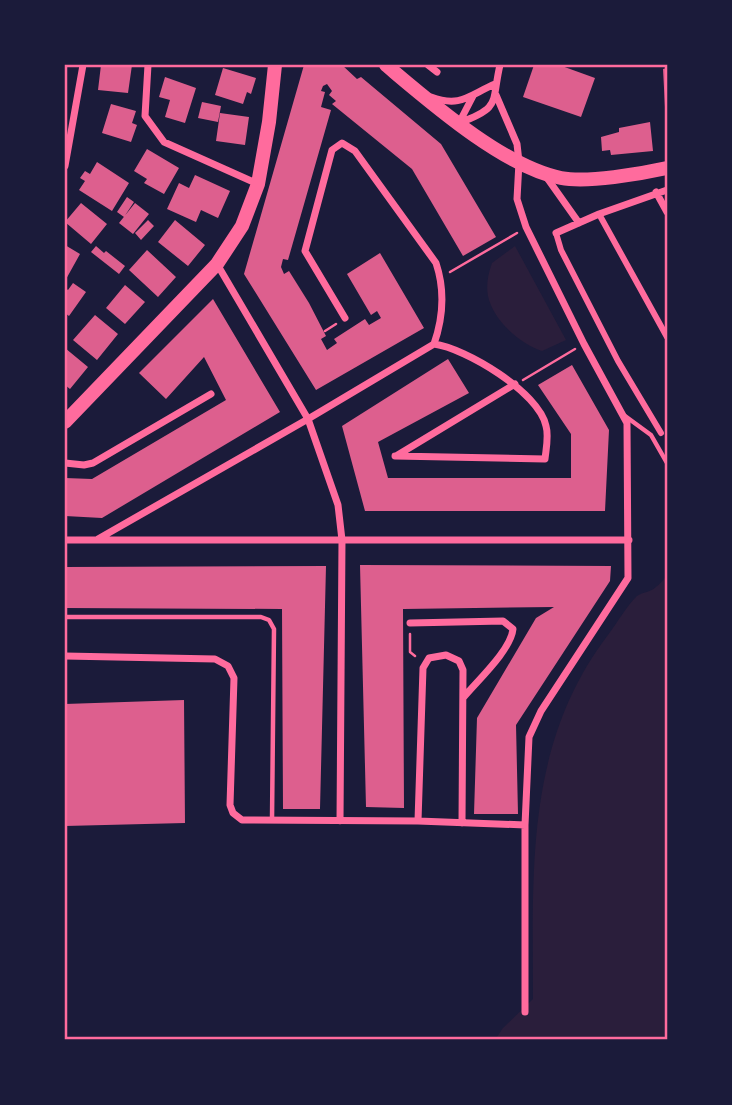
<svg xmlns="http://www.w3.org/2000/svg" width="732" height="1105" font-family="Inter,sans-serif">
<rect width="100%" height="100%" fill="#1b1b3a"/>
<!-- green -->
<path fill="#2a1e3b" d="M515,246l51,94 -24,11c-22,-7 -49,-31 -54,-55 -2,-11 0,-22 4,-33z
M667,575v465h-172l8,-12 30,-29c0,-130 -8,-255 75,-364 9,-12 18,-28 29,-39 6,-4 14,-4 19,-9 4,-3 8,-8 11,-12z"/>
<!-- building -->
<path fill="#dd5f8e" d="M101,65h31l-4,28 -30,-3z
M304,65h38l15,14 4,-2 80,67 55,93 -33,19 -51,-87 -80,-65 4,-3 -7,-6 3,-4 -5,-7 -4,2 -2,5 4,1 -4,15 10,3 -43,150 -5,-1 -2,8 3,7 5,-3 20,32 17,33 -5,3 6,11 10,-7 -3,-4 31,-20 4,6 12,-7 -4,-7 -6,4 -24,-41 33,-21 44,75 -108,62 -72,-116z
M534,65h25l36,13 -14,39 -58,-20z
M223,68l33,10 -5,16 -4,-2 -4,12 -28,-9z
M667,68v39h-2l-2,-38z
M165,77l31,11 -11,35 -20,-6 5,-17 -11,-3z
M202,102l19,4 -3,16 -20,-4z
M111,104l25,7 -4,12 5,2 -6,17 -29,-9z
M220,113l29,4 -4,28 -29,-4z
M650,122l3,29 -42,4 -1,-5 -8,1 -1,-14 18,-5v-4z
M147,149l32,19 -15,26 -20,-11 3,-4 -13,-8z
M97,162l32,21 -17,28 -33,-21 6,-9 -5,-3 5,-7 5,3z
M195,175l35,16 -12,27 -17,-8 -5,12 -29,-13 12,-26 10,5z
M127,197l7,5 -10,15 -7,-5z
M81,203l26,21 -16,20 -26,-22z
M135,203l14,11 -16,20 -14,-11z
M148,220l6,6 -13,14 -6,-7z
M175,220l30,25 -17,21 -30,-24z
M65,245l15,9 -15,27z
M96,246l8,7 2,-2 19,15 -6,8 -28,-22z
M147,250l29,27 -18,20 -29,-27z
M73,283l13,9 -17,24 -4,-3v-25l3,2z
M125,285l20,17 -20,22 -19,-16z
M213,299l67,113 -178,106 -37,-2v-38l27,1 134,-79 -22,-43 -38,42 -27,-26z
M95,315l23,19 -21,26 -24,-20z
M65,348l23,19 -18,22 -5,-4z
M448,359l21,34 -91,49 10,36h183v-44l-33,-49 34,-20 37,65 -4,81h-240l-23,-85z
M360,565l251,1 -1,15 -94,144 2,89h-44l3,-96 59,-100 18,-11 -151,2 1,199 -38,-1z
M326,566l-6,243h-37l-1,-200 -217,-1v-41z
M184,700l1,123 -120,3v-122z"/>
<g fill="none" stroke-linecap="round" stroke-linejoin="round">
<!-- path -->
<path stroke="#ff6b9d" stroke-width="2.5" d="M450,272l67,-39
M325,331l11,-7
M523,380l52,-31
M410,634v18l5,4"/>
<!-- service -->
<path stroke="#ff6b9d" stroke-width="4.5" d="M625,416l26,19 16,28
M65,617h196l8,3 5,9 -2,191"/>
<!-- pedestrian -->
<path stroke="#ff6b9d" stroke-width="6" d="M599,214l68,123
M556,233l5,17 57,111 43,72"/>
<!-- minor -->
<path stroke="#ff6b9d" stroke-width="7" d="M148,65l-3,51 19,26 94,42
M428,65l9,7
M496,95l21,49 2,18 -2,37 9,28 58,117 43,79 1,155 -87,133 -12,26 -4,88v187
M431,97c30,11 38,-2 64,-13
M459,123c43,-16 32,-20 41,-58
M459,123l14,-27
M65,166l18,-101
M545,175l34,48
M656,192l11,20
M556,233l43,-19 68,-24
M217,264l91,155 30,86 4,35 -2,281
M345,318l-40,-67 27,-101 10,-7 13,8 81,112c9,27 7,55 -2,81
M395,456l150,3c1,-10 4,-23 1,-33 -7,-34 -81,-78 -112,-82
M396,456l119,-72
M65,463l19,2 9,-2 118,-69
M98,539l210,-120 126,-75
M65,540h564
M410,623l93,-2 10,8c-2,21 -36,52 -50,69
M65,656l150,3 13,7 6,12 -4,127 3,8 9,7 176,1 107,4
M418,821l5,-153 6,-10 17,-3 13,6 4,9 -1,153"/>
<!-- secondary -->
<path stroke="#ff6b9d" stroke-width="14" d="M386,65c44,37 118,102 175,113 27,5 79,-4 106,-10
M65,422l152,-158 25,-38 16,-42 11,-62 6,-57"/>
</g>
<!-- border -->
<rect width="732" height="1105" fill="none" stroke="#1b1b3a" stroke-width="133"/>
<rect x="66" y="66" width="600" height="972" fill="none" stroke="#ff6b9d" stroke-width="2.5"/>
</svg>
